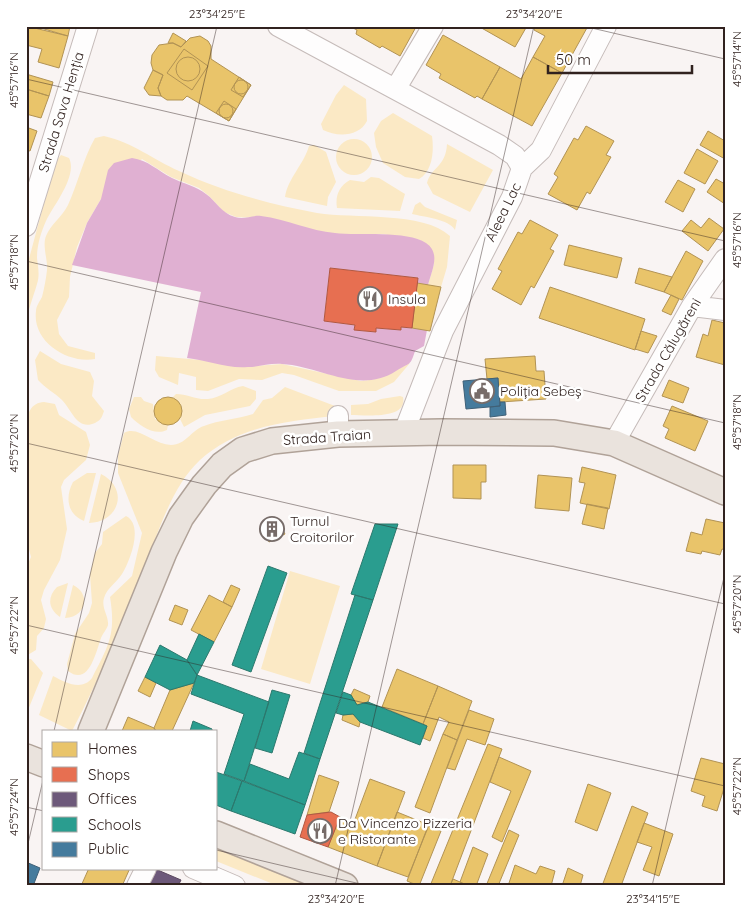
<svg xmlns="http://www.w3.org/2000/svg" width="751" height="912" font-family="Quicksand,sans-serif">
<rect width="100%" height="100%" fill="#f9f4f3"/>
<!-- green -->
<path fill="#fbe9c5" d="M344,85l22,14 1,22c-8,16 -30,16 -44,9l-2,-6 15,-29z
M393,113l39,23c2,14 1,35 -13,43l-14,-2 -22,-14 -7,-16 -2,-14 7,-12z
M104,136c30,7 48,23 75,35 45,21 90,33 138,42 37,6 106,-2 133,23l-3,31 -6,20 -13,-2 6,-21 -14,-24 -38,-6h-45l-24,-3 -39,-12 -38,-2 -12,-5 -15,-16 -10,-8 -28,-11 -29,-18 -41,40 -14,24 -10,24 -7,30 -1,20 -12,23 2,14 9,12 27,7v6c-27,5 -63,-17 -59,-48 0,-5 4,-10 6,-14 2,-8 4,-18 5,-27 1,-10 -5,-24 -1,-34 5,-12 16,-19 22,-31 10,-22 15,-46 27,-67z
M336 157a18 18 0 1 1 36 0a18 18 0 1 1-36 0Z
M447,144l46,26 -23,42 -37,-18 -6,-11c4,-16 19,-16 20,-39z
M314,145l12,7 10,30 -8,15 -1,9 -42,-9c3,-19 19,-33 24,-51z
M61,155l8,3c9,18 -16,48 -23,63 -5,11 -9,24 -9,37 1,9 3,17 0,26 -4,14 -9,25 -11,41v-55l29,-108z
M371,177l8,1 26,16 -5,17 -63,-3c-2,-12 2,-22 13,-28l14,2z
M420,202l5,5 32,13 -2,10c-6,-11 -31,-13 -43,-16l3,-9z
M40,351l21,13 29,8 4,9 -2,15 12,15c-2,6 -3,9 -9,12 -18,8 -23,-13 -33,-23 -7,-7 -17,-12 -24,-20l-3,-20z
M156,356l45,4 40,7 41,-3 79,17c19,-1 32,-10 49,-18l-16,19 -18,9h-37l-45,-16 -12,-2 -20,7 -23,-1 -31,12 -12,-1v-13l-17,-4 -1,12 -19,-8 -4,-7z
M243,386l13,5v8l-6,7 -45,9 -21,12 -4,-8 2,-13 -9,-9 3,-3c11,0 20,6 32,5 13,-1 22,-11 35,-13z
M285,387l50,19v10c-48,5 -97,10 -135,44 -30,28 -43,77 -58,114 -22,53 -43,106 -70,157l-33,-16 14,-39c13,7 29,15 39,2 17,-33 24,-44 18,-81l22,-21 10,-43 -24,-60v-17l6,-23c14,-8 30,12 47,12 15,0 20,-15 33,-19 15,-6 33,-7 49,-12l10,-14 9,-2z
M400,396l3,1c5,23 -38,18 -52,18v-10l17,-1 13,-5z
M134,397h7l3,4 9,3 2,15 13,6 -1,5c-13,6 -27,-4 -36,-13l-2,-8z
M44,402l11,2 4,11 27,17 4,13 -4,15 -22,20 -3,7 6,42 -7,31 -16,30 -3,10 5,19 -2,9 -7,8 -1,14 -10,6v-88l5,-11 -5,-19v-114c2,-12 5,-21 18,-22z
M87,473h9l-12,48c-17,-7 -19,-24 -11,-39z
M101,474c28,14 19,48 -12,49z
M126,516c18,9 4,45 -4,58 -6,9 -15,14 -18,24 -3,10 5,18 4,27 -1,4 -5,8 -7,13 -5,14 -12,49 -33,33l-1,-7 8,-30 14,-21 3,-10 -2,-28 5,-22 7,-9 1,-12z
M290,571l50,15 -30,98 -49,-15z
M68,583l-8,34c-12,-8 -13,-20 -3,-30z
M73,585c19,9 12,33 -8,33z
M26,659h5l12,14 -15,37 -2,-1z
M216,846l97,40h-35l-62,-25z"/>
<!-- water -->
<path fill="#e0b0d2" d="M132,158c16,2 26,13 40,20 12,6 24,8 34,16 11,8 15,19 29,23 9,3 17,-2 26,-1 26,3 49,15 74,17 23,3 72,-3 91,10 15,10 6,27 2,42l-11,-2 1,-5 -88,-10 -6,53 31,4 -1,5 21,2 1,-4 25,2v-3l26,3 -3,16 -9,5c-5,16 -5,11 -19,20 -37,24 -76,-5 -114,-7 -12,-1 -23,3 -34,3 -21,2 -41,-7 -61,-9l14,-66 -129,-27 15,-42 14,-24 7,-29 6,-7z"/>
<!-- homes -->
<path fill="#e9c46a" stroke="#b29354" d="M26,26l42,10 -9,32 -21,-6 4,-13 -16,-4z
M34,26h36l-2,10z
M414,26l2,1 -16,29 -18,-10 -2,2 -24,-14 1,-4 -6,-3z
M478,26h49l-12,21z
M536,26h52l-26,47 -29,-16 12,-21 -11,-6z
M173,33l13,8 -5,6 -8,-4h-5z
M443,35l57,32 -18,32 -5,-3 -2,2 -36,-20 2,-4 -15,-9z
M200,36l8,5 3,5v13l40,26 -22,36 -42,-25 -4,4h-16l-6,-4 -3,-8 5,-13 -10,-5 -2,-7 1,-8 7,-10 14,-2 8,4 9,-9z
M184,49l24,17 -16,24 -25,-17z
M176 69a12 12 0 1 1 24 0a12 12 0 1 1-24 0Z
M533,57l29,16 -30,53 -50,-27 18,-32 21,12z
M153,70l10,5 -5,13 3,8 -12,-1 -5,-7z
M26,74l27,8 -4,14 -23,-7z
M239,77l12,8 -8,12 -12,-7z
M234 87a7 7 0 1 1 14 0a7 7 0 1 1-14 0Z
M26,89l23,7 -8,22 -15,-4z
M224,101l12,8 -7,12 -13,-8z
M219 111a7 7 0 1 1 14 0a7 7 0 1 1-14 0Z
M586,126l28,15 -8,14 5,2 -21,37 -3,-2 -10,18 -29,-16 10,-17 -4,-3 20,-36 4,2z
M26,127l11,4 -7,20 -4,-1z
M708,131l17,10v18l-25,-14z
M697,149l21,12 -13,23 -21,-11z
M716,179l9,5v20l-18,-12z
M678,180l17,9 -12,23 -18,-10z
M709,218l15,11 -16,22 -26,-20 9,-11 10,8z
M530,220l28,15 -8,14 4,2 -20,37 -3,-2 -10,19 -29,-16 10,-18 -4,-2 20,-37 4,2z
M569,245l53,13 -5,20 -53,-13z
M686,251l17,10 -21,39 -18,-8z
M639,268l33,9 -8,15 -29,-9z
M417,283l24,4 -11,44 -18,-3z
M550,287l95,32 -10,31 -96,-32z
M671,295l8,4 -8,16 -9,-4z
M712,320l13,3v42l-29,-8 7,-23 5,2z
M641,331l16,5 -9,17 -13,-4z
M535,356l1,15h8l2,28 -46,3 -2,-24 -11,1 -2,-20z
M669,380l20,8 -6,15 -21,-7z
M154 411a14 14 0 1 1 28 0a14 14 0 1 1-28 0Z
M672,406l36,15 -13,30 -30,-13 4,-9 -6,-3z
M453,465h33v17h-5v17l-28,-1z
M582,467l34,8 -7,34 -29,-6 5,-20 -6,-1z
M538,475l34,3 -3,33 -34,-3z
M587,504l21,4 -4,21 -22,-5z
M276,518l9,16 -16,8 -8,-17z
M706,519l19,4v27l-3,-1 -2,6 -18,-4 -1,3 -15,-3 5,-19 11,3z
M231,585l9,4 -8,18 -9,-5z
M209,595l23,12 -18,35 -23,-12z
M175,605l13,5 -6,15 -13,-5z
M397,669l41,17 -15,38 -41,-17z
M145,677l11,6 -6,14 -12,-6z
M194,683l-22,48h-16l-2,-3 16,-38z
M438,686l34,15 -15,39 -14,-6 6,-12 -10,-5 -9,24 -7,-3 4,-12 -4,-2z
M354,689l16,7 -2,6 -11,3 -6,-10z
M469,710l25,9 -9,26 -18,-6 -12,31 -8,-2z
M353,714l7,8 -1,5 -17,-7 1,-5z
M128,717l26,11 2,3h-34z
M443,734l14,6 -27,73 -15,-6z
M488,744l14,5 -52,137h-20z
M499,757l32,14 -29,71 -10,-5 19,-46 -21,-9z
M701,758l24,6v21l-8,26 -15,-5 3,-10 -14,-5z
M319,775l20,7 -10,30 -22,3z
M370,779l35,13 -28,74 -49,-19 12,-30 14,5z
M588,784l23,9 -14,38 -22,-9z
M632,806l16,7 -27,73h-19z
M397,812l32,13 -21,52 -31,-11z
M644,823l29,11 -14,42 -16,-6 9,-23 -15,-5z
M428,826l13,5 -22,55 -12,-5z
M509,830l10,5 -21,51h-12z
M473,847l15,7 -12,32h-8l-8,-4z
M515,865l21,9 4,-8 15,5 -4,15h-43z
M89,868h41l-8,18h-41z
M568,868l15,7 -3,11h-18z
M453,879l7,3 8,4h-18z"/>
<!-- shops -->
<path fill="#e76f51" stroke="#b05842" d="M330,268l88,10 -6,50 -11,-1v3l-25,-2v4l-22,-2 1,-5 -31,-4z
M331,812l9,5 -12,30 -28,-10 7,-22z"/>
<!-- offices -->
<path fill="#6d597a" stroke="#5b485f" d="M153,868l28,12 -3,6h-33z"/>
<!-- schools -->
<path fill="#2a9d8f" stroke="#2c786d" d="M375,524h23l-25,76 -22,-6z
M268,566l19,7 -36,99 -19,-7z
M355,595l18,5 -53,159 -16,-6z
M199,634l15,8 -17,33 -10,-15z
M160,645l27,15 10,15 -3,8 -24,7 -25,-13z
M197,675l72,27 -25,79 -20,-7 20,-60 -53,-20z
M272,690l18,5 -18,58 -17,-5z
M343,692l8,3 6,10 11,-3 59,24 -7,19 -60,-23 -7,-8 -10,1 -7,-2z
M193,721l19,8v2h-22z
M299,752l21,7 -15,46 -61,-24 6,-17 39,15z
M216,772l26,9 -11,30 -15,-6z
M242,781l63,24 -10,29 -64,-23z"/>
<!-- public -->
<path fill="#457b9d" stroke="#3f6077" d="M498,378l2,28 -34,3 -3,-28z
M500,402h5l1,13 -16,2v-10l10,-1z
M26,862l14,6 -7,18h-7z"/>
<g fill="none" stroke-linecap="round" stroke-linejoin="round">
<defs>
<path id="minor" d="M278,26l221,119 16,11 7,12 -10,29 -69,134 -39,101
M396,88l37,-62
M522,168l19,-18 65,-124
M26,226l62,-200
M692,306l33,4
M338,416v18
M614,443l78,-137 33,-47
M193,868l42,18
M137,886l9,-18"/>
<path id="major" d="M91,731l73,-179 17,-35 23,-32 18,-20 21,-15 29,-9 66,-7 104,-2 112,1 60,10 111,49
M26,757l18,7
M216,834l129,52"/>
</defs>
<!-- minor casing -->
<use href="#minor" stroke="#c5bbb9" stroke-width="22"/>
<!-- major casing -->
<use href="#major" stroke="#b0a298" stroke-width="28"/>
<!-- minor -->
<use href="#minor" stroke="#fefdfd" stroke-width="20"/>
<!-- major -->
<use href="#major" stroke="#eae3dd" stroke-width="25"/>
</g>
<!-- ticks -->
<path fill="none" stroke="#31221f" stroke-width="1" stroke-opacity="0.45" d="M583,26l142,33M26,79l699,162M26,261l699,162M26,443l699,161M26,625l699,161M54,731l163,-705M26,807l18,4M216,850l153,36M26,852l18,-76M335,886l199,-860M652,886l73,-313"/>
<!-- icons -->
<defs>
<symbol id="restaurant-ring" viewBox="-11 -11 22 22"><circle r="9.5" fill="#fff" stroke="#776c69" stroke-width="1.5"/><path d="M-5-6h1v4h1v-4h1v4h1v-4h1v5L-1.5 .5V6h-2V.5L-5-1ZM5-6V6H3V1.5H1.5Q1.5-4 5-6Z" fill="#776c69"/></symbol>
<symbol id="civic-ring" viewBox="-11 -11 22 22"><circle r="9.5" fill="#fff" stroke="#776c69" stroke-width="1.5"/><path d="M-.6-6.5H3V-4.5H.6V-3L4-1V1h2V6H-6V1h2V-1L-.6-3ZM-1.2 2.5V6h2.4V2.5Z" fill="#776c69"/></symbol>
<symbol id="building-ring" viewBox="-11 -11 22 22"><circle r="9.5" fill="#fff" stroke="#776c69" stroke-width="1.5"/><path d="M-4-6H4V6H1V3H-1V6H-4ZM-2.5-4.3h1.7v1.8h-1.7ZM.8-4.3h1.7v1.8H.8ZM-2.5-1h1.7V.8h-1.7ZM.8-1h1.7V.8H.8Z" fill="#776c69"/></symbol>
</defs>
<g fill-rule="evenodd">
<use href="#restaurant-ring" x="356" y="285" width="28" height="28"/>
<use href="#civic-ring" x="468" y="377" width="28" height="28"/>
<use href="#building-ring" x="258" y="515" width="28" height="28"/>
<use href="#restaurant-ring" x="306" y="817" width="28" height="28"/>
</g>
<g text-anchor="middle" dominant-baseline="central" stroke-width="5" stroke-linejoin="round" paint-order="stroke">
<!-- street labels -->
<g font-size="14" fill="#31221f" stroke="#fff">
<text transform="translate(61 112) rotate(-73)">Strada Sava Henția</text>
<text transform="translate(503 212) rotate(-64)">Aleea Lac</text>
<text transform="translate(668 350) rotate(-60)">Strada Călugăreni</text>
<text transform="translate(327 437) rotate(-4)">Strada Traian</text>
</g>
<!-- poi labels -->
<g font-size="14" fill="#31221f" stroke="#fff" text-anchor="start">
<text x="388" y="299">Insula</text>
<text x="500" y="391">Poliția Sebeș</text>
<text x="290" y="521">Turnul<tspan x="290" dy="16">Croitorilor</tspan></text>
<text x="338" y="823">Da Vincenzo Pizzeria<tspan x="338" dy="16">e Ristorante</tspan></text>
</g>
</g>
<!-- border -->
<rect width="751" height="912" fill="none" stroke="#ffffff" stroke-width="55"/>
<!-- legend -->
<rect x="42" y="730" width="175" height="140" fill="#ffffff" stroke="#ada7a5"/>
<rect x="52" y="742" width="25" height="15" fill="#e9c46a" stroke="#ada7a5"/>
<text x="88" y="754" font-size="15" fill="#31221f">Homes</text>
<rect x="52" y="767" width="25" height="15" fill="#e76f51" stroke="#ada7a5"/>
<text x="88" y="780" font-size="15" fill="#31221f">Shops</text>
<rect x="52" y="792" width="25" height="15" fill="#6d597a" stroke="#ada7a5"/>
<text x="88" y="804" font-size="15" fill="#31221f">Offices</text>
<rect x="52" y="817" width="25" height="15" fill="#2a9d8f" stroke="#ada7a5"/>
<text x="88" y="830" font-size="15" fill="#31221f">Schools</text>
<rect x="52" y="842" width="25" height="15" fill="#457b9d" stroke="#ada7a5"/>
<text x="88" y="854" font-size="15" fill="#31221f">Public</text>
<!-- scale -->
<path d="M548 65v8h144v-8" fill="none" stroke="#31221f" stroke-width="2.5"/>
<text x="556" y="65" font-size="15" fill="#31221f" stroke="#ffffff" stroke-width="4" paint-order="stroke">50 m</text>
<rect x="28" y="28" width="696" height="856" fill="none" stroke="#31221f" stroke-width="2"/>
<g font-size="12" text-anchor="middle" fill="#31221f">
<text x="217" y="18">23°34'25"E</text>
<text x="534" y="18">23°34'20"E</text>
<text transform="translate(737 59) rotate(-90)" y="4">45°57'14"N</text>
<text transform="translate(14 80) rotate(-90)" y="4">45°57'16"N</text>
<text transform="translate(737 240) rotate(-90)" y="4">45°57'16"N</text>
<text transform="translate(14 262) rotate(-90)" y="4">45°57'18"N</text>
<text transform="translate(737 422) rotate(-90)" y="4">45°57'18"N</text>
<text transform="translate(14 443) rotate(-90)" y="4">45°57'20"N</text>
<text transform="translate(737 604) rotate(-90)" y="4">45°57'20"N</text>
<text transform="translate(14 625) rotate(-90)" y="4">45°57'22"N</text>
<text transform="translate(737 786) rotate(-90)" y="4">45°57'22"N</text>
<text transform="translate(14 807) rotate(-90)" y="4">45°57'24"N</text>
<text x="336" y="903">23°34'20"E</text>
<text x="653" y="903">23°34'15"E</text>
</g>
</svg>
